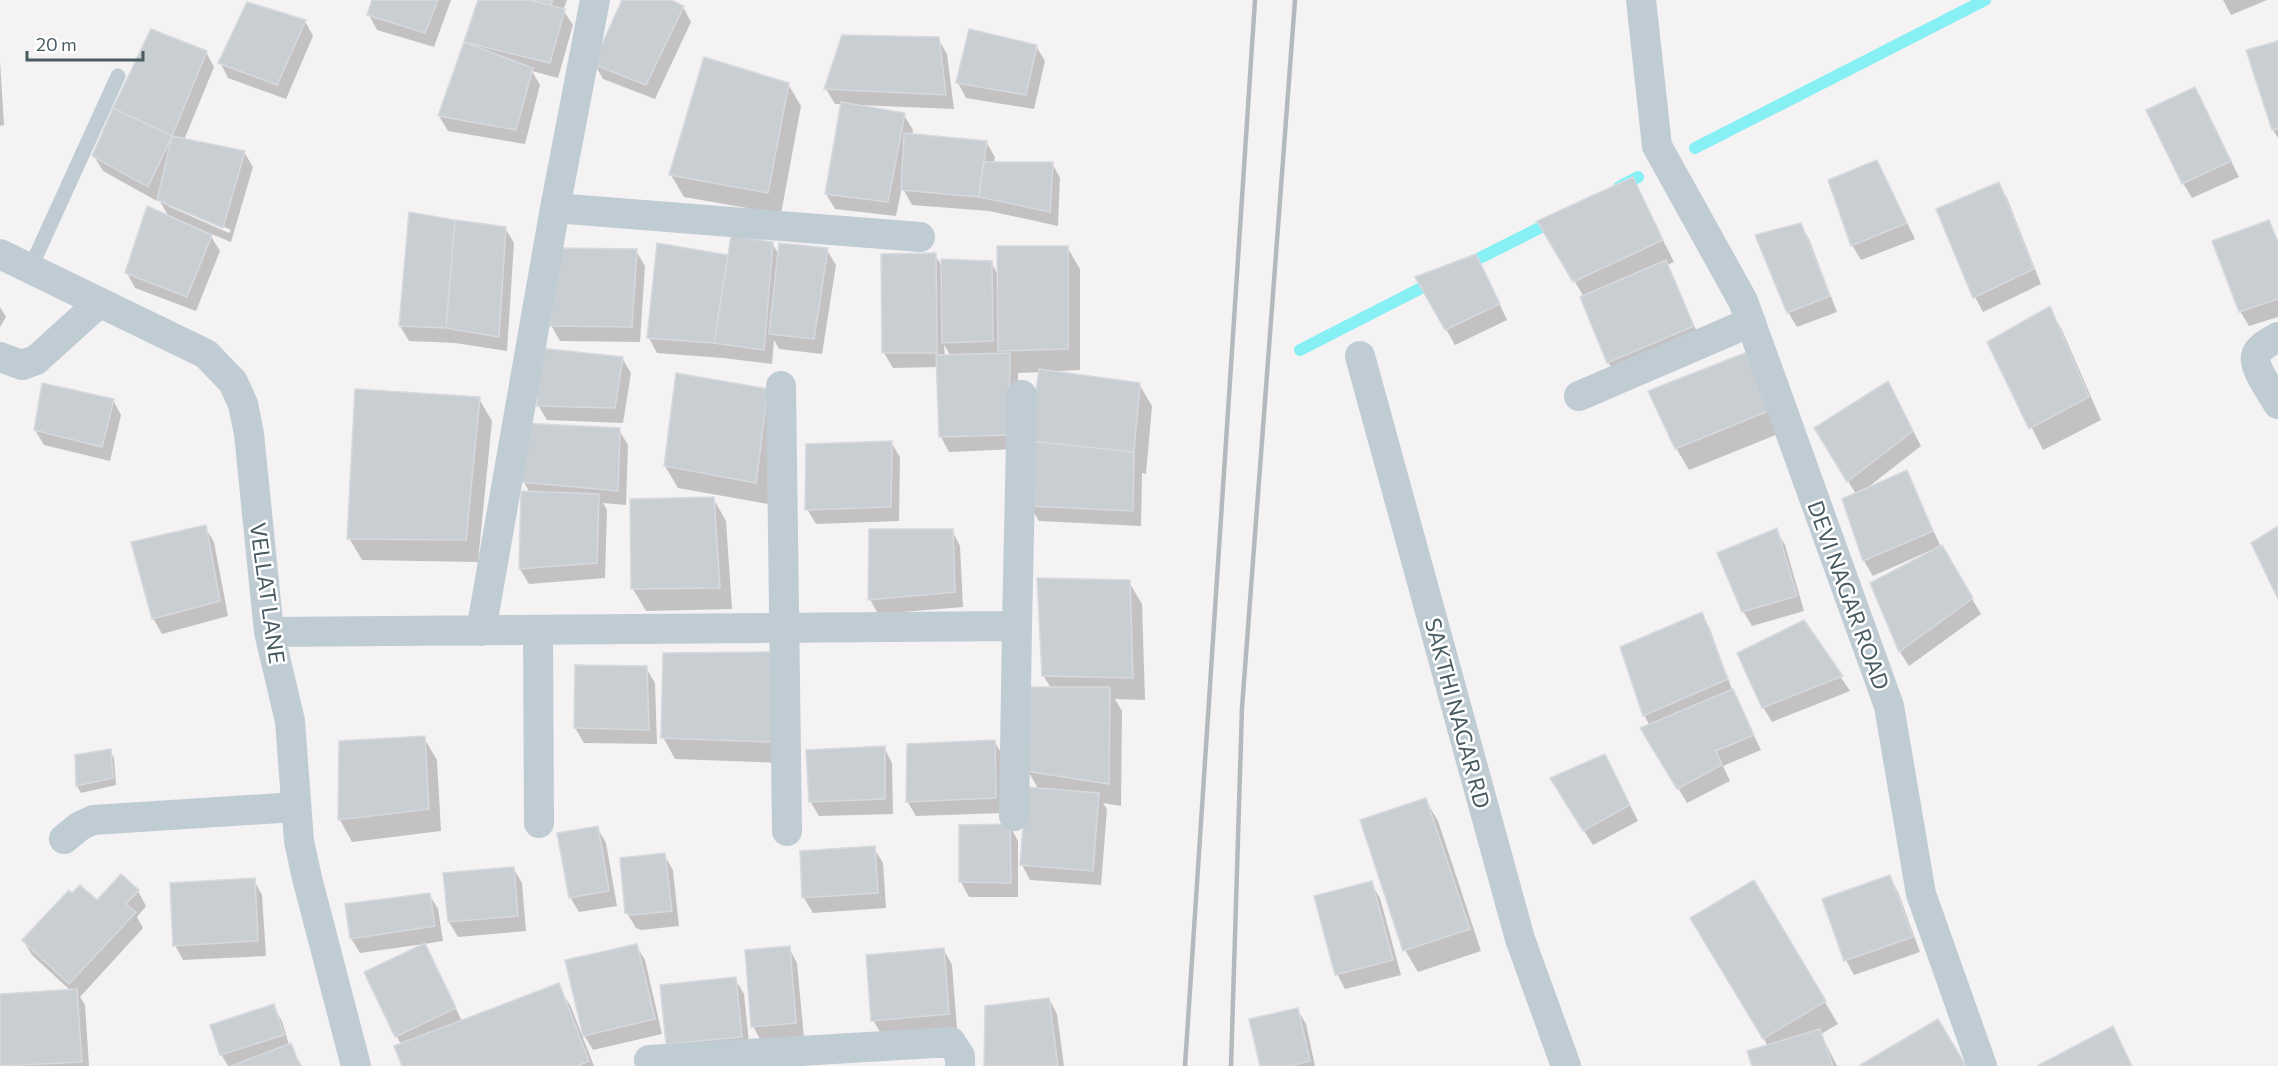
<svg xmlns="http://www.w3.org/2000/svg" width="2278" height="1066" font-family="Commissioner,sans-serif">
<rect width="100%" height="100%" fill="#f5f2f3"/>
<!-- shadow -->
<path fill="#0003" fill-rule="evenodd" d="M374,0h77l-17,47 -57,-17 -8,-15z
M480,0h87l-4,10 10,15 -15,53 -26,-7 8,14 -15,59 -77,-13 -9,-15z
M623,0h44l16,7 8,15 -36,77 -52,-20 -9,-16z
M2223,0h44l-36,15z
M305,21l8,15 -27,63 -58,-21 -8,-16z
M938,39l9,15 7,55 -96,-4 -1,2 47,8 9,15 -1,6 74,6 9,15 -1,6h58l8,15 -2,48 -69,-15 -77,-6 -10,-18 -6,29 -61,-7 -9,-15 16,-90h-7l-9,-15z
M2278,42v96l-5,-8 -25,-79z
M1036,46l9,15 -11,48 -68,-11 -8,-15z
M206,52l8,15 -30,73 60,12 9,15 -22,75 -22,-9 11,18 -24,60 -61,-23 -8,-15 42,-56 -11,-19 -1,3 -54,-30 -9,-15zM168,203l63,27 -2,3 -61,-27z
M0,61l4,64 -4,1z
M788,84l13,22 -20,108 -97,-17 -13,-22z
M2203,104l36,73 -47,21 -9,-15z
M1877,162l38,77 -54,21 -9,-15z
M1632,179l42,83 -7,3 34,76 -84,36 -9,-15 -24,-65 -45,-75z
M1999,184l8,14 34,86 -58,28 -8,-15 -37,-87z
M2268,221l10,19v77l-29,9 -9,-15z
M1800,224l9,15 28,73 -40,15 -9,-15z
M505,228l9,15 -7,108 -52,-8 -46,-2 -9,-15z
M772,243l7,12 48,-5 9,15 -14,89 -43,-5 -5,-9 -2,24 -49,-6 -66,-5 -8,-15 80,-81z
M1067,247l13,22v101l-22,1v2l81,11 13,22 -6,68 -4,-1 -1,53 -102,-5 -9,-15 11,-134 -23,1 -1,76 -68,3 -8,-15 -3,-70 -45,1 -9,-15 51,-98 8,13 48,-6 7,13zM944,345l7,11 -6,1z
M636,251l9,15 -5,76 -80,-1 -9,-16z
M1484,271l23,49 -52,25 -38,-67z
M0,307l6,10 -6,10z
M2049,308l13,22 39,90 -58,30 -54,-107z
M622,358l9,15 -8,50 -76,-3 -9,-15z
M1762,374l21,58 -94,38 -13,-22z
M767,390l1,114 -90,-16 -13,-22z
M1896,398l25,48 -54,42 39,-16 35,75 40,67 -72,52 -9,-14 -28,-69 56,-29 -1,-2 -54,24 -9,-15 -20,-62 12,-5 -40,-65z
M479,399l13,22 -14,141 -116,-2 -13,-22z
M113,400l8,15 -11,46 -66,-16 -9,-15z
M619,430l9,15 -2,60 -23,-2 4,7 -2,68 -76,6 -9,-15 10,-76 -6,-11z
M891,442l9,15 -1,64 -83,3 -9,-15z
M713,498l13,23 6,88 -86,2 -13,-22 -1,-89z
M205,527l9,15 14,74 -66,18 -9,-16z
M952,530l8,16 3,61 -85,7 -8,-15z
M1776,530l9,15 19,66 -52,15 -9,-15z
M1129,582l13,22 3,96 -30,-1 7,12 -1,95 -18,-3 4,6 -6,76 -71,-5 -8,-15 17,-75 -11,-19 23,-83 -8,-13z
M1702,614l8,15 24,66 27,55 -38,16 7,15 -43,22 -44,-74 7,-3 -6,-11z
M1804,622l46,69 -78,31 -9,-15z
M771,653l13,110 -109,-4 -12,-22z
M646,668l9,15 2,61 -73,-1 -9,-15z
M424,738l13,22 4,71 -89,11 -12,-22z
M994,741l9,15v57l-87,3 -9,-15z
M884,747l8,16 1,51 -74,2 -9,-15z
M110,751l4,7 2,27 -35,8 -4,-7 -1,-30z
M1613,771l25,50 -45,24 -33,-52z
M1425,799l13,22 43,130 -63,21 -13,-22z
M1010,826l8,15v56h-49l-8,-15z
M597,827l9,16 11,63 -38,6 -9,-15z
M874,848l9,15 3,45 -73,5 -9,-15z
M664,855l9,15 6,56 -38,4 -5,-2 -9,-15z
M513,868l9,15 4,48 -68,6 -9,-15z
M1890,877l8,15 22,60 -66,23 -8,-15 -22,-60z
M254,880l8,15 4,61 -83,4 -8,-15z
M1753,882l85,142 -17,10 16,32h-84l15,-20 -63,-106z
M1371,883l9,15 21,77 -56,14 -8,-15z
M138,891l8,15 -9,11 6,11 -63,69 5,8 4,61h-89v-70l71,-5 -39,-36 -9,-15 74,-38z
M429,894l9,15 5,32 -19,3 38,77 96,-36 13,22 23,59h-190l-3,-21 -35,-73 58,-28 -64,9 -9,-15z
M636,945l9,15 17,74 -69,16 -9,-15z
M789,948l8,15 7,75 -43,3 -8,-15z
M944,950l8,15 5,64 -75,6 -9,-15z
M735,979l9,15 6,58 -83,-8z
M1049,999l8,15 7,52h-78z
M273,1006l9,15 7,24 13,21h-74l-7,-12z
M1297,1009l9,15 9,42h-54z"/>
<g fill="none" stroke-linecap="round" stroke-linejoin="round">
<!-- stream -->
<path stroke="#87f0f5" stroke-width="12" d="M1695,148l290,-148
M1619,187l19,-10
M1464,266l89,-45
M1300,350l135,-69"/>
</g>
<!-- building -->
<path fill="#c9ced2" stroke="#d6d9de" stroke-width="1.5" d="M372,0h66l-13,33 -58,-18z
M478,0h51l36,9 -15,54 -86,-21z
M529,0h24l-2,5z
M622,0h49l13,6 -38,79 -53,-21z
M247,2l59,18 -29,65 -59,-22z
M151,29l56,22 -35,85 -59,-28z
M969,29l68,16 -11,50 -70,-12z
M842,35l97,2 7,58 -122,-6z
M2278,41v88l-6,1 -26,-80z
M464,42l69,26 -17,62 -78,-14z
M704,57l85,26 -21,110 -99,-18z
M2195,87l36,74 -49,23 -36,-74z
M841,102l64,11 -17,89 -63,-8z
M113,108l59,28 -24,51 -56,-31z
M904,133l83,8 -8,56 -78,-7z
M172,136l73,15 -22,77 -66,-28z
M1877,160l30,63 -56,23 -23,-66z
M983,162h70l-3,50 -71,-15z
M1633,177l30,63 -90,42 -36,-61z
M1999,182l35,87 -61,29 -37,-89z
M147,206l65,29 -25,62 -62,-24z
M409,212l46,8 -9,108 -47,-2z
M455,220l51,7 -7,110 -53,-9z
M2269,220l9,22v57l-39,13 -27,-71z
M1801,223l29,73 -43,17 -32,-78z
M731,236l42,6 -9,108 -50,-7z
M657,243l71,12 -14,88 -67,-5z
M779,243l49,5 -14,91 -45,-5z
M997,246h71v103l-70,2z
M558,248l79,1 -5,78 -82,-1z
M936,253l1,100h-55l-1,-99z
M1476,254l24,50 -55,26 -30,-53z
M941,259l51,2 1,80 -51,2z
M1666,260l28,66 -87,37 -27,-66z
M2050,306l39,91 -60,32 -42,-87z
M539,348l84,9 -8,51 -78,-2z
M1750,351l21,59 -96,39 -27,-58z
M1010,353l-1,82 -70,2 -3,-82z
M1039,369l101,14 -6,69 -105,-11z
M676,373l92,16 -12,94 -92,-17z
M1888,381l25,50 -66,51 -33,-54z
M42,383l72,16 -12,48 -68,-17z
M355,389l125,8 -14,143 -119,-1z
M521,423l99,5 -2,63 -96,-9z
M892,441l-1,66 -86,3 1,-66z
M1029,441l105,11 -1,59 -105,-5z
M1907,470l26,61 -70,30 -21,-62z
M521,491l78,3 -2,69 -78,6z
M714,497l6,91 -89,1 -1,-90z
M206,525l14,76 -68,18 -21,-77z
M2278,526v73l-27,-56z
M1777,528l20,68 -55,16 -25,-59z
M869,529h84l2,63 -87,8z
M1942,545l31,53 -74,54 -29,-69z
M1037,578l93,2 3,98 -91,-2z
M1702,612l26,67 -85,37 -23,-69z
M1804,620l39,56 -81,32 -25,-55z
M772,652v90l-111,-4 2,-85z
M575,665l72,1 2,64 -75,-2z
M1026,687h84l-1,97 -83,-13z
M1733,689l21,46 -38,16 6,14 -45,24 -37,-61z
M425,736l4,73 -91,11 1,-79z
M995,740l1,58 -90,4 1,-58z
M885,746v53l-76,3 -3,-52z
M111,749l2,29 -37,8 -1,-31z
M1605,754l25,51 -47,26 -33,-53z
M1026,787l73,6 -6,78 -73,-6z
M1426,798l44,131 -67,22 -43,-131z
M1010,824l1,59 -52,-1v-57z
M598,826l11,65 -40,7 -12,-65z
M875,846l3,47 -76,5 -2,-47z
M665,853l7,58 -40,4 -7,-2 -5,-55z
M514,867l4,49 -70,6 -5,-49z
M121,874l18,16 -13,14 10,8 -67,72 -47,-44 47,-50 3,3 8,-8 17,15z
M1890,875l23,62 -69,24 -22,-62z
M255,878l3,63 -85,5 -3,-63z
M1754,880l72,121 -63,38 -73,-121z
M1372,881l21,79 -58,15 -21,-79z
M430,893l5,33 -85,13 -5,-35z
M425,943l31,65 -61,29 -31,-65z
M637,944l18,75 -72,17 -18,-76z
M790,946l6,77 -45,4 -6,-77z
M944,948l5,66 -78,7 -5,-66z
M736,977l6,60 -76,7 -6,-59z
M559,983l30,78 -12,5h-175l-8,-20z
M77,989l5,73 -82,4v-72z
M1049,998l9,68h-74l1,-60z
M274,1004l10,31 -64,20 -10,-30z
M1298,1008l12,53 -21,5h-29l-11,-47z
M1938,1019l28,47h-106v-1z
M2113,1026l19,40h-95z
M1820,1029l13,37h-81l-5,-15z
M291,1043l9,23h-69z"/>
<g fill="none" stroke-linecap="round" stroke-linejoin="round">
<!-- service -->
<path stroke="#bfccd3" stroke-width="15" d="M30,269l88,-193"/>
<!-- minor -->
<path stroke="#bfccd3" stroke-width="30" d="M1641,0l16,146 86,155 146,405 32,188 61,172
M555,208l365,29
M0,254l206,100 27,28 10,22 6,30 20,198 21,89 9,120 8,37 49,188
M2278,337c-7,4 -20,10 -22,19 -3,12 16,37 22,48
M1360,356l160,583 46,127
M0,357l22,8 14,-5 63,-57
M781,386l6,445
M1579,396l172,-74
M1017,626l5,-231
M538,630l1,193
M481,631l74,-423 40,-208
M269,632l748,-6 -3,190
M64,839l16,-13 13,-6 203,-13
M649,1060l302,-18 9,14v10"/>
<!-- rail -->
<path stroke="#b4b9bd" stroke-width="4.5" d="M1185,1066l70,-1066
M1231,1066l11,-358 53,-708"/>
</g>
<g text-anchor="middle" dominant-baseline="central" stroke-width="5" stroke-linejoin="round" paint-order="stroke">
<!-- street labels -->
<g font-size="22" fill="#485a62" stroke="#fff">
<text transform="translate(268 593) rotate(82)">VELLAT LANE</text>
<text transform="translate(1849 595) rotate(70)">DEVI NAGAR ROAD</text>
<text transform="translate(1458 713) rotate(75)">SAKTHI NAGAR RD</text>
</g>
</g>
<!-- scale -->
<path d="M27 51v9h116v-9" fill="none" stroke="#485a62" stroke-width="3"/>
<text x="36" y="51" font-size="18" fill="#485a62" stroke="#ffffff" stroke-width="4.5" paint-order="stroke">20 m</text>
</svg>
